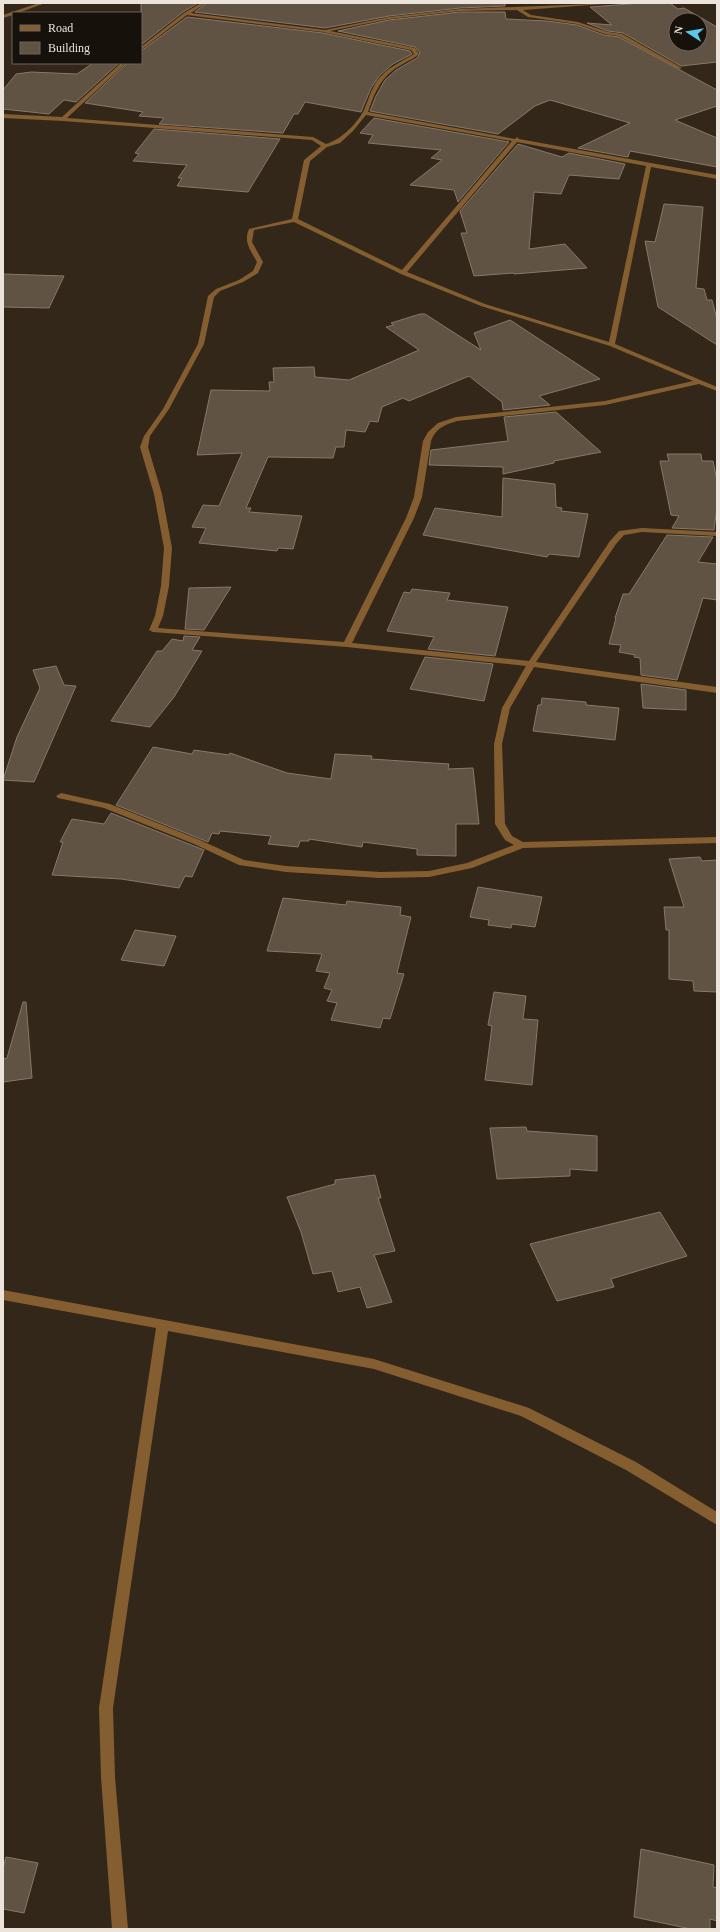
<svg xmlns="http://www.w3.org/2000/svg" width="720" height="1932" font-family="'Times New Roman',serif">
<rect width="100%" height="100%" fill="#332719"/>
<!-- building -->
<path fill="#615344" stroke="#877868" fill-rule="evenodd" d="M141,3h57l-15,9 -42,33z
M207,3h298v3l-45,2 -71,8 -64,12 -130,-16z
M642,3h28l8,6 6,-1 33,19v35l-36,4 -58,-33 -15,-2 -21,-8 25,2 -22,-18zM676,20h24v24h-24z
M460,12h45l1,7 41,2 30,4 27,10 15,2 98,53v16l-42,14 42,18v29l-87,-16 -2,6 -50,-9 52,-25 -80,-23 -15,6 -37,28 -128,-23 6,-15 9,-16 11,-10 21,-12 3,-5 -5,-6 -77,-16 51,-11z
M187,17l136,16 87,18 2,3 -19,10 -13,11 -9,13 -10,24 -56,-10 -7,12h-4l-11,19 -124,-9 5,-6 -25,-2 4,-4 -58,-9 42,-40h14v-12z
M93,63h26l-43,39 -12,-2 -15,14 -46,-5v-19l13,-16 15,-2 46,2z
M374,118l135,24 -51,60 -4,-12 -44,-5 32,-25 -11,-2 10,-8 -73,-7 5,-8 -13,-2z
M154,129l126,10 -32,53 -71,-6 5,-8h-4l9,-13 -54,-4 6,-7 -4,-1z
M518,144l44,13 7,-4 56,11 -6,15 -50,-4 -8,19 -27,-2 -5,57 36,-5 22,24 -73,6 -1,-1 -39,3 -13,-43h6l-7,-22z
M664,204l39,3 -7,81 8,1 3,11h5l5,19v26l-59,-38 -13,-66 10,1z
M3,274l61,2 -15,32 -46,-1z
M420,314h5l56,36 -7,-17 36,-13 90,59 -61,17 11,9 -47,5 -1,-8 -33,-26 -60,25 -6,-3 -21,9 -4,15 -8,-1 -5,11 -19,-2 -2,17h-8l-3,11 -65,-1 -22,51h5l-2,4 53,4 -9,33 -15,-1 -1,3 -78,-8 7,-15 -14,-1 11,-22 16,1 23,-53 -45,2 14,-65 59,1 -1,-9h5l-1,-14 41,-1 1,10 34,3 70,-30 -33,-23 8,-2 -3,-2z
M556,412l45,40 -47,9v2l-51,11v-7l-74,-2 2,-15 77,-9 -4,-24z
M667,454h34l1,7h11l4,19v27l-3,23 -42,-2 7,-12 -8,-1 -11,-54h9z
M503,478l52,6 1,23 6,1 -1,3 27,3 -9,43 -30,-3 -2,3 -124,-22 12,-27 67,9z
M667,535l46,2 -15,25 19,2v36l-14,-2 -26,82 -36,-5 -1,-17 -6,-1 1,-2 -16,-3 2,-7 -12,-1 7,-26h-1l8,-24h6z
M231,587l-27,43 -19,-1 4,-41z
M412,589l38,4 -3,7 61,7 -13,49 -67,-7 6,-12 -47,-6 17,-39 6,1z
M184,636l16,1 -8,13 10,1 -28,46 -24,30 -39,-6 46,-70h5l10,-12 11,2z
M425,657l68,7 -9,37 -74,-12z
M56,666l8,19 12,1 -42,96 -31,-2 14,-43 23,-49 -7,-18z
M641,684l45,6v20l-43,-2z
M542,698l44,4v3l33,3 -4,32 -82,-9 5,-26h3z
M153,747l39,7 2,-4 35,5 1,-2 57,20 44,6 4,-25 37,2 -1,3 78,5 -1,5 25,-1 6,56h-23v32l-39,-1v-6l-54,-7 -1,5 -53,-8v2h-9l-2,6 -30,-3 3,-8 -51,-5 -1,3 -7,-1 -4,9 -92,-37z
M111,813l93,37 -12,27 -7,-1 -6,12 -58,-9 -69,-4 11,-33h-3l12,-23 32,5z
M700,857l2,4 15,-1v132l-23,-1 -1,-10 -24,-2v-49h-3l-2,-23h20l-15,-48z
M478,887l64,10 -7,30 -23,-3 -1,4 -23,-3 1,-5 -19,-3z
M283,898l63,7 1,-4 54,6 -1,8 11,2 -14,56 7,1 -14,45 -7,-1 -3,10 -49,-8 6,-17 -10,-2 5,-11 -8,-2 6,-15 -14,-2 6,-17 -55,-3z
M135,930l41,6 -12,30 -43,-6z
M494,992l32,4 -3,23 15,1 -6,65 -47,-5 7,-54 -4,-1z
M23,1002h3l6,76 -29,4v-23l4,-1z
M526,1127l1,4 70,5v35l-27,-2v7l-73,3 -7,-51z
M375,1175l6,23h-3l17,53 -21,4 18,47 -25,6 -7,-21 -22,5 -6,-21 -19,3 -12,-42 -14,-35 48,-13v-4z
M660,1212l27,44 -76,23 3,8 -57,14 -27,-57z
M641,1849l73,16 -1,22 4,1v33l-7,-2v10h-19l-57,-12z
M6,1857l32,6 -14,50 -21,-4v-40z"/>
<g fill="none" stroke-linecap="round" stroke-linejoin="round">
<!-- minor -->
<path fill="#845e31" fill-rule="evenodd" d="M39,3h6l-27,10h-5v2l-10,3v-3z
M201,3h5l-15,10 134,17 64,-13 71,-8 158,-6 -95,7 8,5 47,7 30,10 14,2 60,34 -4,1 -59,-33 -14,-2 -28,-10 -49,-7 -11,-7 -57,1 -71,8 -59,12 85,17 4,6c-8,7 -19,10 -27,17 -13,10 -19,26 -24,41l147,27 2,-2 2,2 198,36v4l-66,-12 -36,177 102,43v4l-18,-7 -94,21 -148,16c-13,4 -21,7 -26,20l-9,56 -8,21 -62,125 177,18 81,-120 9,-10 23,-3 75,4v4l-75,-4 -18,3 -8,9 -80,118 181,25v6l-183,-26 -24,41 -8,36 3,80 7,12 11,6 194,-5v6l-194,5 -51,20 -43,9 -49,1 -94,-6 -47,-7 -45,-21 -90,-36 -46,-10 -2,-2 5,-3 49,11 90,36 44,20 42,6 94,6 49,-1 38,-8 47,-18 -9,-5 -10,-16 -1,-80 8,-36 24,-42 -179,-19 -194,-15 -4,-2 6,-14 6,-30 3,-38 -10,-54 -14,-47 4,-11 19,-27 35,-65 10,-48 8,-7 23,-9 14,-9 4,-9c-6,-11 -14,-20 -8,-33l43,-10 12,-59 17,-14 -9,-6 -249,-19 -60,-3v-4l59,3 59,-54h5l-59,55 246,19 13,7c14,-4 29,-18 37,-32 5,-10 7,-21 14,-31 9,-13 24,-19 37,-27l-3,-4 -88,-18 -136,-17 -46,35v-3l43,-34zM366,115l146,26 -110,129 -104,-51 12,-58 17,-14 13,-4 13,-12zM517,142l129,24 -37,176 -124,-38 -78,-32zM294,222l107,52 80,32 129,40 83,35 -88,20 -149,16 -18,6 -10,9 -5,9 -9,56 -8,21 -62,124 -186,-14 5,-12 6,-30 3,-38 -10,-54 -14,-47 2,-11 19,-27 35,-65 10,-47 6,-6 23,-9 15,-9 5,-11 -11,-20 2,-12z
M3,1290l371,69 155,49 107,54 81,50v13l-91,-55 -105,-54 -147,-47 -206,-38 -55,377 2,69 13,152h-16l-11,-152 -2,-69 57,-380 -153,-28z"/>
</g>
<!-- border -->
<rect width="720" height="1932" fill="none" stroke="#ece3da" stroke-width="8"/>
<!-- legend -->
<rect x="12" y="12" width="130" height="52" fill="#17110b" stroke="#6c655e"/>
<rect x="20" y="25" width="20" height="6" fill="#845e31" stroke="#6c655e"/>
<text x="48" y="32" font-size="12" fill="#ece3da">Road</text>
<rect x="20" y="42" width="20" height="12" fill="#615344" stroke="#6c655e"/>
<text x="48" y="52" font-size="12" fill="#ece3da">Building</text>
<!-- north arrow -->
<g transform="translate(688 32) rotate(282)"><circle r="19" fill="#17110b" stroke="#6c655e"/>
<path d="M0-3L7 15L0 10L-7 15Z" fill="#5bc8e6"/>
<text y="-6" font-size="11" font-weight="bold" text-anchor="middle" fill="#ece3da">N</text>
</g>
</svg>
